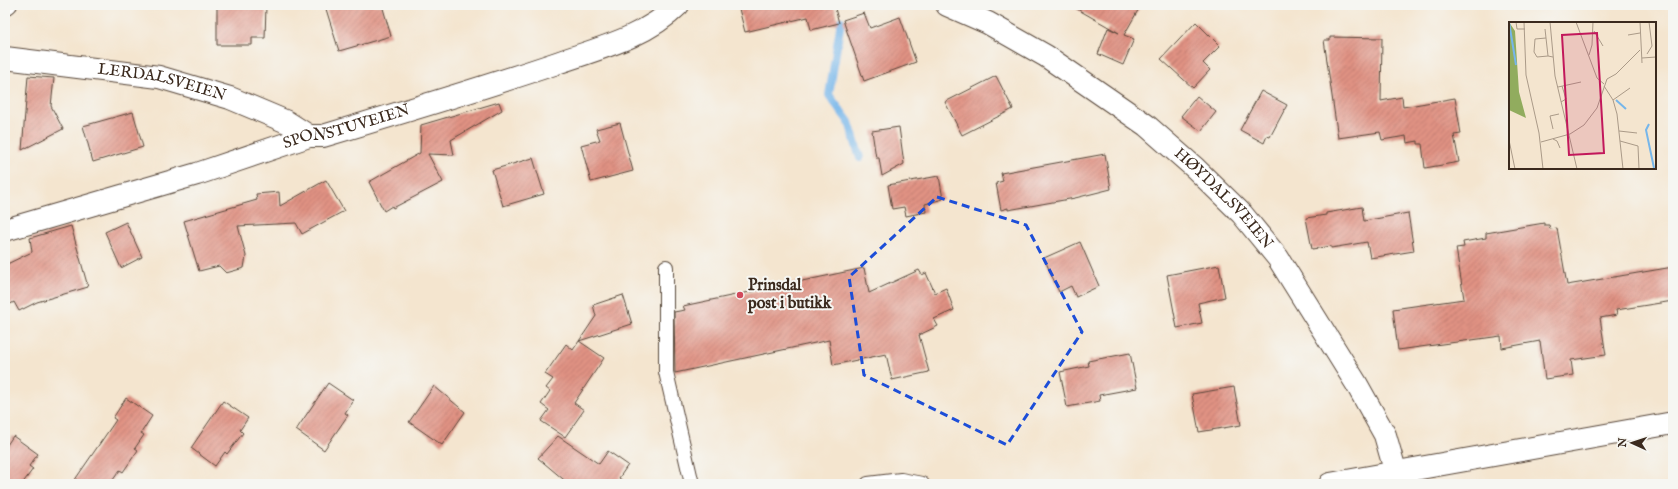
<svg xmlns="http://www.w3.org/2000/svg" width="1678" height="489" font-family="'IM FELL English',serif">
<defs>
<pattern id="building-hatch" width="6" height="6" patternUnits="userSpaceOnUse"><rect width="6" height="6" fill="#e09283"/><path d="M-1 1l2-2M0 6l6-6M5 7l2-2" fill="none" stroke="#b7776b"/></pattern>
</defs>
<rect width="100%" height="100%" fill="#f6f6f2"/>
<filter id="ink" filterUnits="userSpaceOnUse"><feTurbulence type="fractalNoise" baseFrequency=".025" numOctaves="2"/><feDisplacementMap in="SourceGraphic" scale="8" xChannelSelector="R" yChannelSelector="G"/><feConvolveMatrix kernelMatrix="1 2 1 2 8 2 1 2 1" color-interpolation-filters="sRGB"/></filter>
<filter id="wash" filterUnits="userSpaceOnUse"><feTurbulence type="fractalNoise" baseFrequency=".012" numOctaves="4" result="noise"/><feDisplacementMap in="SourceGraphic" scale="16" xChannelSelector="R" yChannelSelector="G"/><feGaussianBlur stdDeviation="0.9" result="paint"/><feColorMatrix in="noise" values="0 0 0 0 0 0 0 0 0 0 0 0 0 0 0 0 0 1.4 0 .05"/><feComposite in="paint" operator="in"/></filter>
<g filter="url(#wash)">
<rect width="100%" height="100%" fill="#f4e5cf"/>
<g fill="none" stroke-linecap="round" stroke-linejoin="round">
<!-- stream -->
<path stroke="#76b6ea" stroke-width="8" d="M841,21l-12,74 20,27 11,36"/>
</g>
<g id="blocks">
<!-- building -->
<path fill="url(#building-hatch)" d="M217,5l49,1 -1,32h-13v7h-35z
M339,5h43l9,31 -52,15 -13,-42z
M738,5h96l5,18 -28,7 -3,-13 -63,15z
M1070,5h71l-17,30 10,4 -11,26 -25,-11 10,-26 11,5z
M864,13l6,15 30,-11 16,45 -52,19 -21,-61z
M1196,22l24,24 -17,17 7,7 -17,18 -32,-29z
M1330,37l52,1 -1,63 21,-4 1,10 52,-9 6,36 -7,1 5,27 -34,6 -3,-24h-4v-3l-11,2 -1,-7 -24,4 -2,-8 -42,6 -14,-98h6z
M28,76l26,2 -3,28 12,23 -41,21z
M996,76l17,33 -51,26 -17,-33z
M1261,91l26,14 -17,32 -3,-1 -3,7 -24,-13z
M1197,96l19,16 -15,19 -20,-15z
M499,102l3,8 -51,30 3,15 -26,-1 15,28 -50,26 -1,-2 -8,5 -15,-29 51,-29 1,-28z
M133,112l10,35 -50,15 -10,-36z
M620,123l13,48 -42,11 -10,-37 19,-5 -4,-11z
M899,127l5,37 -22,12 -3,-18h-3l-4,-27z
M1105,154l6,35 -36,9 -67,12v-2l-7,2 -5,-27 7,-2 -2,-8z
M533,158l11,36 -41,12 -11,-36z
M939,176l4,23 -18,5 1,8 -20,4 -2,-9 -12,2 -4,-24z
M326,180l18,31 -42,23 -6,-11 -58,3 8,30 -2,12 -18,5 -7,-7 -20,5 -15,-50 73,-21 -1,-6 23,-2 1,14z
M1362,207l2,14 44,-8 6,38 -44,7 -3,-16 -36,6v-2l-19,3 -6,-31 20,-3v-2z
M126,222l16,35 -21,11 -16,-36z
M1544,223v2h5l1,4 7,-1 10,57 106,-18v34l-57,9 1,5 -17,3 6,37 -35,5 2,15 -28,4 -5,-38 -38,7 -1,-12 -103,14 -5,-41 71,-10 -8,-51 8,-1 -1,-5 23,-4v-5z
M71,226l17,61 -51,15 -18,9 -5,-9 -9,5v-42l27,-13 -2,-14z
M1080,242l19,44 -23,11 -5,-11 -12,6 -15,-34z
M1219,265l6,32 -27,6 4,20 -25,5 -10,-53z
M864,268l5,25 50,-23 3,5 4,-2 9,20 11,-5 8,22 -20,9 4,7 -19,9 10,37 -37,8 -6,-26 -53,11 -4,-25 -154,33 -1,-61 11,-2 -2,-4z
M623,295l9,29 -53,17 25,17 -30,45 10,7 -19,27 -24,-16 8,-11 -8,-6 9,-13 -4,-3 7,-9 -8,-5 21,-30 7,6 23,-34 -3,-11z
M1130,353l7,35 -38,7 1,6 -33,6 -7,-35 29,-6 -1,-5z
M328,383l25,17 -8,13 3,2 -24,35 -28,-20z
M434,386l31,26 -23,33 -33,-23z
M1234,387l7,38 -42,7 -7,-38z
M126,398l26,18 -11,17 3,2 -9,13 3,2 -15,22 -3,-2 -10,14h-38l44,-64 -3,-2z
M223,401l25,17 -8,12 3,3 -16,21 -2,-2 -10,14 -24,-18z
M13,436l25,18 -9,12 4,3 -11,15h-17v-36z
M558,436l41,28 9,-13 20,14 -9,13 8,6h-58l-31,-26z"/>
</g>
</g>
<g filter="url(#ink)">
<use href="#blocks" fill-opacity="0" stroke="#574639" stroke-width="1"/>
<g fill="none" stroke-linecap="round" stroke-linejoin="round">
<defs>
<path id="lane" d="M5,9l5,-4
M666,267v105l26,112
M868,484l33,-4 21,4"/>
<g id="street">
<path id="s1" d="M947,5l41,18 58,33 100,69 49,43 47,46 36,44 78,125 29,52 14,49"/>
<path id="s2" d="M5,58l154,19 71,21 57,24 22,14"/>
<path id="s3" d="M5,230l192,-56 112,-38h14c77,-23 154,-46 231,-72 42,-15 91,-26 124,-59"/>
</g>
<path id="secondary" d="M1330,484l343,-61"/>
</defs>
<!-- lane casing -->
<use href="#lane" stroke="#574639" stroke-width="16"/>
<!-- street casing -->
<use href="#street" stroke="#574639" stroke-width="24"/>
<!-- secondary casing -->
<use href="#secondary" stroke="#574639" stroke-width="24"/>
<!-- lane -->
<use href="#lane" stroke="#fff" stroke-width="14"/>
<!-- street -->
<use href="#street" stroke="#fff" stroke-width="22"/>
<!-- secondary -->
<use href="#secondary" stroke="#fff" stroke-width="22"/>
</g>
</g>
<!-- marked area -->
<path fill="none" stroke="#1d4ed8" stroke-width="3" stroke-dasharray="8 5" stroke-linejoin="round" d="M937,197l89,28 56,107 -75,113 -143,-70 -15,-98z"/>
<!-- markers -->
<circle fill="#d1495b" stroke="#f6f6f2" stroke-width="1.5" cx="740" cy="295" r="4"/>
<g text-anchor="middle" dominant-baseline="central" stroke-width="4" stroke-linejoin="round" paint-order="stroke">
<!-- street labels -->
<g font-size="16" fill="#3b2a1e" stroke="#f6f6f2">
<text stroke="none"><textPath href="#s2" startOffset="159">LERDALSVEIEN</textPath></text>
<text stroke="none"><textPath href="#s3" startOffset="357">SPONSTUVEIEN</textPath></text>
<text stroke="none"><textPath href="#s1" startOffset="340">HØYDALSVEIEN</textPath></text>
</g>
<!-- poi labels -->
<g font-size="16" font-weight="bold" fill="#3b2a1e" stroke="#f6f6f2" text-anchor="start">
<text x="748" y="286">Prinsdal<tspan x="748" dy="18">post i butikk</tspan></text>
</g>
</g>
<!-- overview -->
<g transform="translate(1509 22)">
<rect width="147" height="147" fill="#f4e5cf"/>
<path d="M0,0l6,9 4,61 7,26 -17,-8z" fill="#91ac5e"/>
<path fill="none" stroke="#76b6ea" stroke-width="2" d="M0,0l7,43M107,78l10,9M140,102l-3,6 8,38"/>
<path fill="none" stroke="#aa9a88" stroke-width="1" d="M7,0l1,7h8M15,0l2,53 13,58 4,36M41,0l5,54 22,93M67,0l21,56 7,6M131,0l2,41M36,7l3,27 5,1M85,9l9,15M119,13l12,-2M37,16l-11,1 -1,13 3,5 11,-1M138,32l5,-8 -3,-24M80,33l3,-10 1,-23M133,36l14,-1M95,64l9,14 4,14 6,55M49,65l23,-5M104,78l17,-12M52,80l5,-3 -4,-13M44,107l-3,-13 9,-2M110,109l18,2M44,117l4,2 3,7M0,118l6,29M111,119l18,5 1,23M32,120l29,-8 14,-9 13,-17 10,-29 9,-5 24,-24"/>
<path fill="#c2185b" fill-opacity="0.15" stroke="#c2185b" stroke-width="2" d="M88,11l7,120 -35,2 -7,-120z"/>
<rect width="147" height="147" fill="none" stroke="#3b2a1e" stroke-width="2"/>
</g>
<!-- margin -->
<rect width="1678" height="489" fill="none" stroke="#f6f6f2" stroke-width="20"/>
<!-- north arrow -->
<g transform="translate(1632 443) rotate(273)" stroke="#f6f6f2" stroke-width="3" paint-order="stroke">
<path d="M0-3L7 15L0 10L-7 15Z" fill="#3b2a1e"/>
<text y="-6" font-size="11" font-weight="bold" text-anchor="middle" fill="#3b2a1e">N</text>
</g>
</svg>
